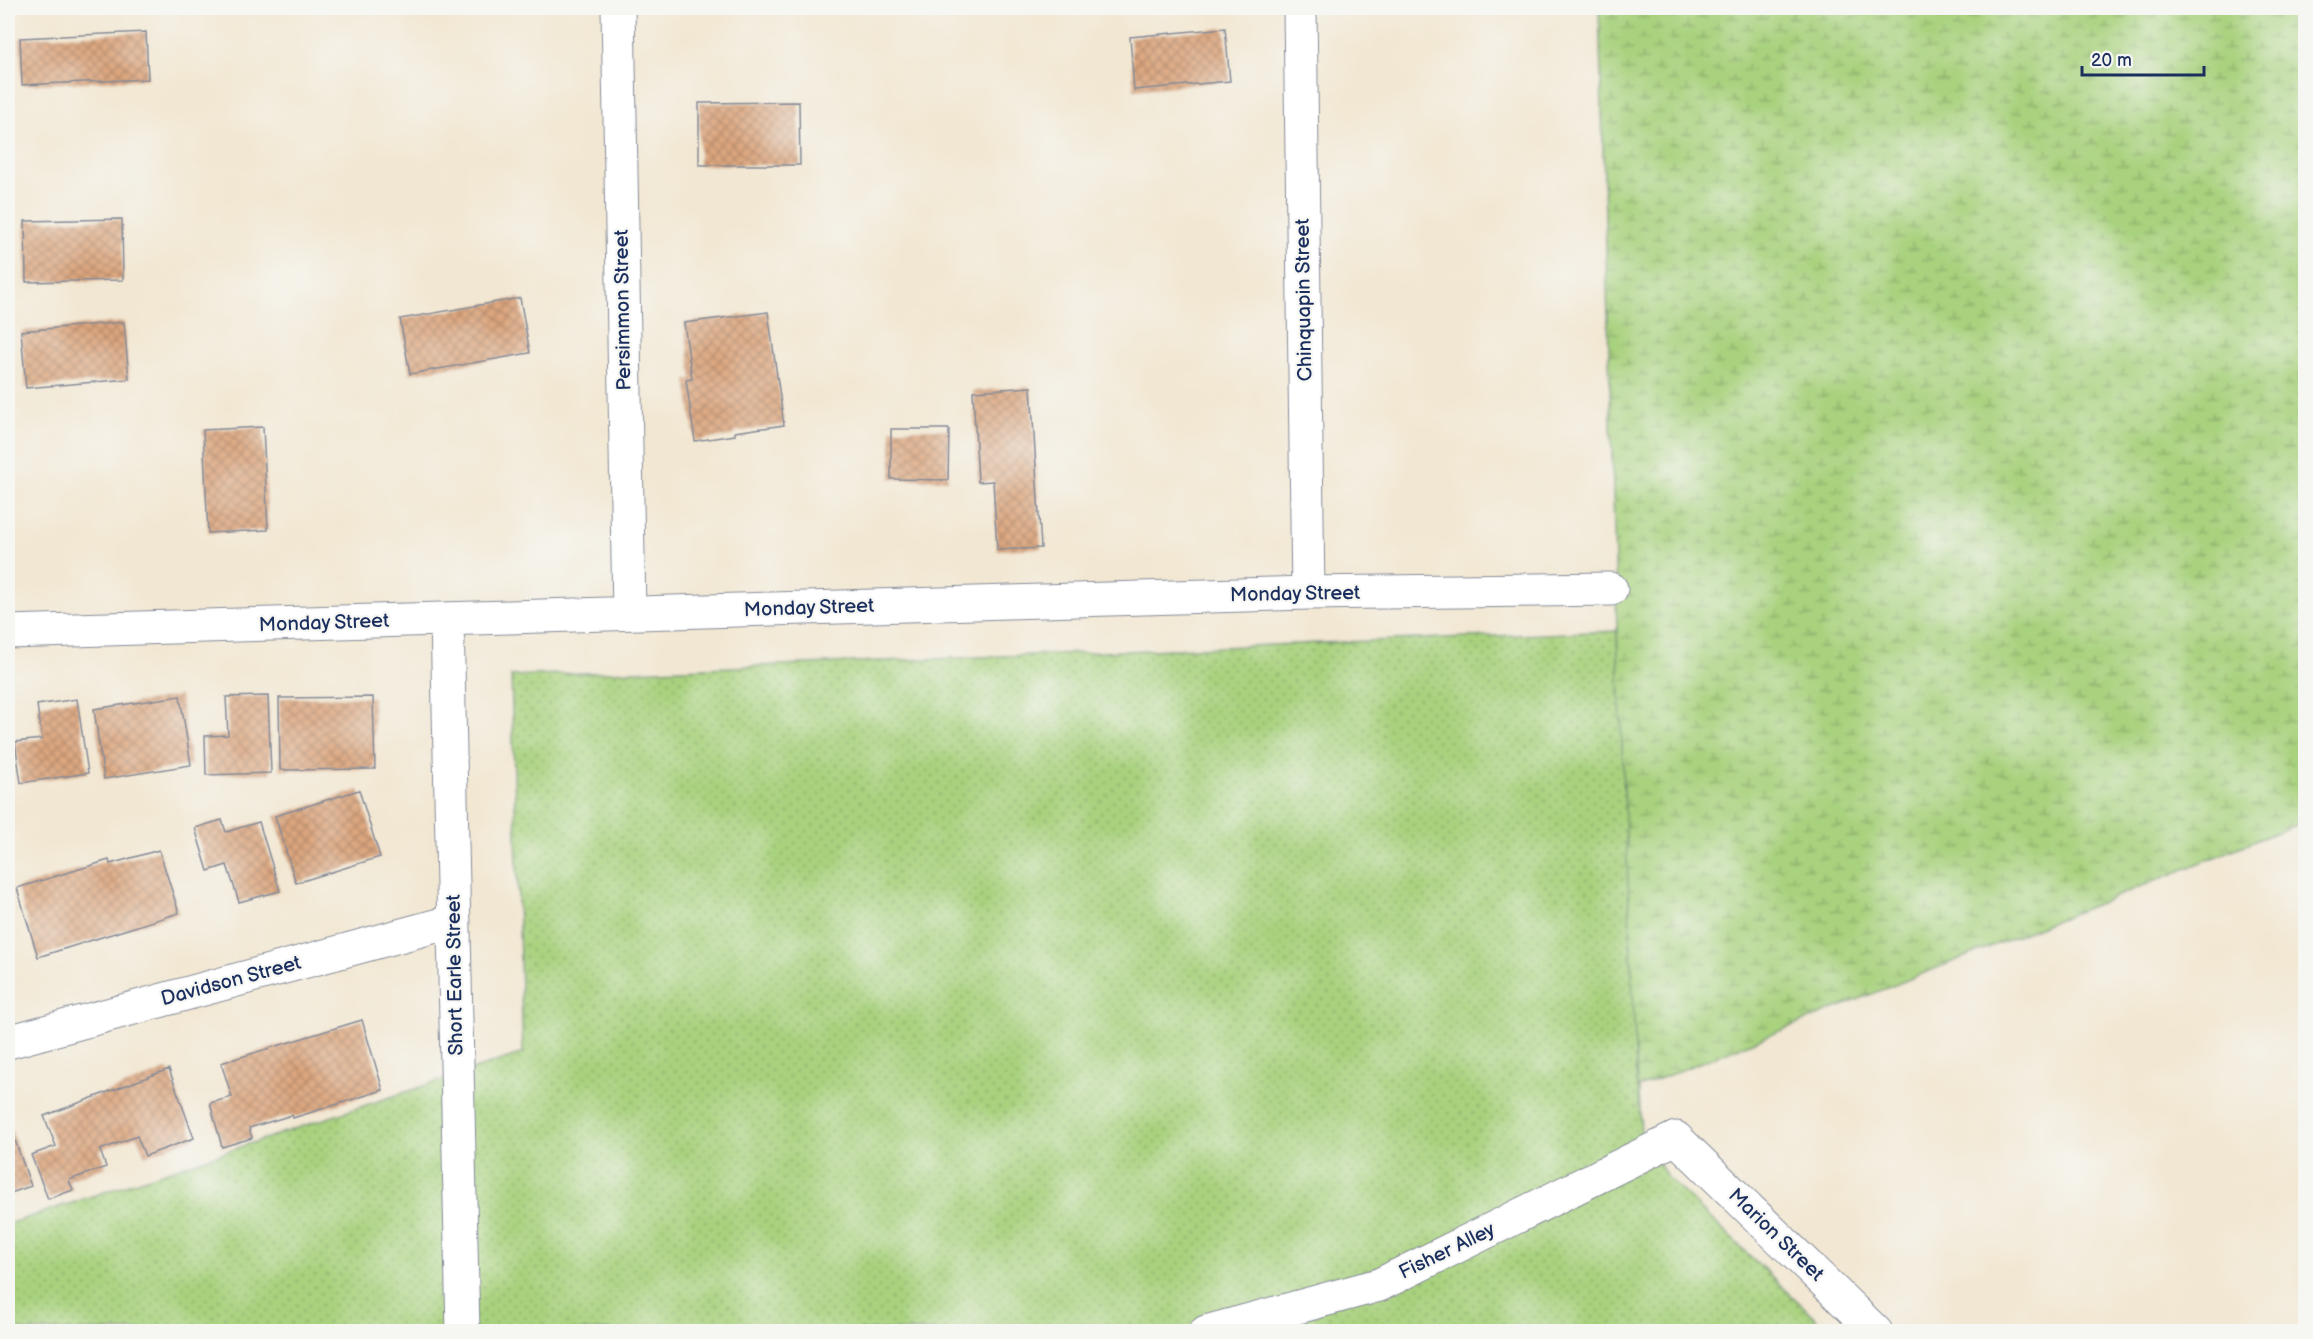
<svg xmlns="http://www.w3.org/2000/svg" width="2313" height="1339" font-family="'Balsamiq Sans',sans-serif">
<defs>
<pattern id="grass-dots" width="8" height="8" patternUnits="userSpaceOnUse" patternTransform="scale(1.5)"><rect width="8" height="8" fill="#a9d27e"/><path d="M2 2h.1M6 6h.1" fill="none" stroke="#89ab6a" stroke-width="1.8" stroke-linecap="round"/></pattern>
<pattern id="wetland-marsh" width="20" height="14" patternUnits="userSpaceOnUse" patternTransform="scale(1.5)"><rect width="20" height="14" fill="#a9d27e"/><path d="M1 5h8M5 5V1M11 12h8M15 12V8" fill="none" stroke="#89ab6a"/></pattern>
<pattern id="building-cross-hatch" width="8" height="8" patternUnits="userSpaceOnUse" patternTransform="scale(1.5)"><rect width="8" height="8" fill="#dca67e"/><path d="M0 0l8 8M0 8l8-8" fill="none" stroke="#b2886a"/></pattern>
</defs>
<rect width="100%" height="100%" fill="#f6f6f2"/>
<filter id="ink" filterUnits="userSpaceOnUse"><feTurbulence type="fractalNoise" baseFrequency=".0167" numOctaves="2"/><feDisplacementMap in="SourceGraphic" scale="12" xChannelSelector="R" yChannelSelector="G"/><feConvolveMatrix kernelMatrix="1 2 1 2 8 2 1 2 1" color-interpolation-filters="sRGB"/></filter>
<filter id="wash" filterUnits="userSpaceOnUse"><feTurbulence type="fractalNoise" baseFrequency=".008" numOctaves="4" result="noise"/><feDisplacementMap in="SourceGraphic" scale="24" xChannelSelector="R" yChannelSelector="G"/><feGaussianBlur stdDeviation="1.35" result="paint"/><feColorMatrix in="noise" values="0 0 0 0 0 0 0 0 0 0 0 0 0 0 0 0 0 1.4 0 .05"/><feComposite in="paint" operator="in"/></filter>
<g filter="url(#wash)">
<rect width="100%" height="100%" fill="#f2e7d2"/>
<!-- grass -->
<path fill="url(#grass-dots)" stroke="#62806e" stroke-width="1.5" d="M1617,631l24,502 26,44 162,154h-1821v-107l515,-171 -12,-377z"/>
<!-- wetland -->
<path fill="url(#wetland-marsh)" stroke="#62806e" stroke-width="1.5" d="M1599,8h707l-1,813 -668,267 -20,-457z"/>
<g id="blocks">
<!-- building -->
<path fill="url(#building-cross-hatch)" d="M1225,28l5,53 -96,9 -4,-53z
M146,32l2,47 -126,6 -2,-47z
M799,102l1,63h-101v-62z
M122,219l1,61 -97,2 -1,-61z
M520,298l10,55 -120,21 -10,-55z
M768,312l16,113 -49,7v3l-40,6 -9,-61 6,-1 -8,-56z
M124,322l5,57 -103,9 -5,-57z
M1031,387l10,161 -44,2 -4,-69 -15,1 -5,-91z
M263,427l5,103 -60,3 -5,-103z
M891,429h58l-1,51 -57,-1z
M180,696l11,69 -87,14 -10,-70z
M268,696l3,77 -65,2 -1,-39 23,-1 -2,-38z
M373,697l2,72 -95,1 -1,-72z
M77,699l11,74 -67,10 -6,-41 27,-3 -5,-34z
M359,790l21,67 -84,26 -21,-67z
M222,820l4,12 33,-10 21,69 -41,11 -12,-37 -19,6 -13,-43z
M159,850l20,63 -141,44 -21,-69 92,-28 1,4z
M362,1020l21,70 -90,28 -1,-3 -43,13 3,10 -30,9 -12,-44 22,-6 -11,-34z
M169,1069l25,69 -49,18 -8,-20 -37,14 6,17 -37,13 4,10 -25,9 -17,-44 25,-9 -12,-30z
M8,1120l23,66 -23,8z"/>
</g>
</g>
<g filter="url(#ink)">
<use href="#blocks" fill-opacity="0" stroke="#868b98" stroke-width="1.5"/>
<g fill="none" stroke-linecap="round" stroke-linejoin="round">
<defs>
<path id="minor" d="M618,8l11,605
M1300,8l8,585
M447,619l16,713
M8,632l1300,-39 303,-4
M8,1042l446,-121
M1206,1332l173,-47 297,-147 200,194"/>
</defs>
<!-- minor casing -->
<use href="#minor" stroke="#868b98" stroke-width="35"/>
<!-- minor -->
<use href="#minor" stroke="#fff" stroke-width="33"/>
</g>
</g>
<g text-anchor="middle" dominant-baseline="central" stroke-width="4.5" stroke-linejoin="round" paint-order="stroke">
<!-- street labels -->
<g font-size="20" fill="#1b2f5e" stroke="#f6f6f2">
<text transform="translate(1304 300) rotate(-91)">Chinquapin Street</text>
<text transform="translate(623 310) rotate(-91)">Persimmon Street</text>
<text transform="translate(1295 594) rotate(-1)">Monday Street</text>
<text transform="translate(809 608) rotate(-2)">Monday Street</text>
<text transform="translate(324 623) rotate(-2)">Monday Street</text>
<text transform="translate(455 975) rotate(-91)">Short Earle Street</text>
<text transform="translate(231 981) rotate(-15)">Davidson Street</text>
<text transform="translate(1776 1235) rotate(44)">Marion Street</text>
<text transform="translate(1447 1251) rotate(-26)">Fisher Alley</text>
</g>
</g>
<!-- margin -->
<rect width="2313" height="1339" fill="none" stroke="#f6f6f2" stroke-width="30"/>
<!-- scale -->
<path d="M2082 66v9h122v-9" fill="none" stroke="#1b2f5e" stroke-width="3"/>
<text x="2091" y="66" font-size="18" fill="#1b2f5e" stroke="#f6f6f2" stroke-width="4.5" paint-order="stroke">20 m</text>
</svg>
